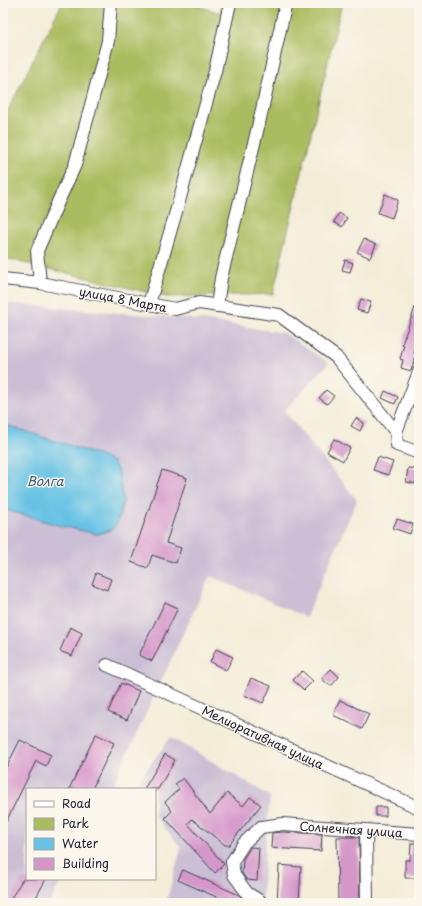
<svg xmlns="http://www.w3.org/2000/svg" width="422" height="906" font-family="'Playpen Sans',sans-serif">
<rect width="100%" height="100%" fill="#fbf7ec"/>
<filter id="ink" filterUnits="userSpaceOnUse"><feTurbulence type="fractalNoise" baseFrequency=".025" numOctaves="2"/><feDisplacementMap in="SourceGraphic" scale="8" xChannelSelector="R" yChannelSelector="G"/><feConvolveMatrix kernelMatrix="1 2 1 2 8 2 1 2 1" color-interpolation-filters="sRGB"/></filter>
<filter id="wash" filterUnits="userSpaceOnUse"><feTurbulence type="fractalNoise" baseFrequency=".012" numOctaves="4" result="noise"/><feDisplacementMap in="SourceGraphic" scale="16" xChannelSelector="R" yChannelSelector="G"/><feGaussianBlur stdDeviation="0.9" result="paint"/><feColorMatrix in="noise" values="0 0 0 0 0 0 0 0 0 0 0 0 0 0 0 0 0 1.4 0 .05"/><feComposite in="paint" operator="in"/></filter>
<g filter="url(#wash)">
<rect width="100%" height="100%" fill="#f3edd8"/>
<!-- industrial -->
<path fill="#cbbfd5" d="M3,303l200,17 81,13 45,30 -45,48 73,89 -51,117 -96,-41 -99,213h-84v90h35l-13,24h-46z
M171,737l99,59 -5,50 -3,57h-96l15,-55 -26,-33v-26h-21l-1,-2z"/>
<!-- green -->
<path fill="#aabc5f" stroke="#666f4d" d="M62,3h127l31,10 2,-10h120l-69,291 -106,3 -164,-39v-138z"/>
<!-- water -->
<path fill="#67c2e5" stroke="#447290" d="M3,424l92,30 18,8 6,12 4,28 -6,22 -6,6 -14,4 -36,-8 -58,-17z"/>
<g id="blocks">
<!-- building -->
<path fill="#d597ca" d="M385,194l13,6 -6,18 -14,-5z
M339,213l8,5 -5,9 -8,-5z
M364,239l12,6 -6,13 -13,-6z
M345,260l8,3 -3,9 -8,-2z
M361,299l10,3 -4,11 -10,-3z
M418,299h1v41l-5,13 2,1 -5,17 -10,-3 2,-8 -3,-1 4,-14 -2,-1z
M326,390l8,6 -7,8 -8,-6z
M385,391l13,6 -3,7 -13,-6z
M356,418l8,5 -4,8 -9,-5z
M334,439l16,9 -7,13 -16,-9z
M378,457l15,5 -5,13 -15,-5z
M408,468l11,1 -1,15 -12,-2z
M162,470l25,8 -21,65 15,5 -5,15 -24,-8 -4,13 -17,-6z
M397,519l16,5 -3,10 -17,-6z
M96,573l15,6 -4,11 -15,-6z
M165,602l13,6 -26,53 -13,-6z
M70,627l12,6 -10,23 -12,-5z
M216,649l17,8 -7,13 -16,-8z
M331,669l8,8 -7,8h-3l-7,-6z
M302,671l11,10 -9,9 -11,-10z
M251,678l20,8 -8,17 -19,-8z
M121,683l18,8 -12,29 -19,-8z
M340,700l29,14 -7,15 -29,-14z
M96,734l18,9 -22,46h-23z
M20,740l31,15 -5,11 -10,-5 -33,67v-54z
M165,754l10,6 -17,29h-14z
M183,778l27,36 17,-21 16,13 7,-9 11,8 -32,40h-4l-33,-26 -4,5 36,40 -9,9 -50,-55 7,-7 -7,-9 14,-13 -4,-5z
M376,807h10v9h-10z
M283,832l39,2 -1,17 -50,-3 1,-15z
M337,837h22l1,66h-22z
M411,843h8v35h-14v-18h5z
M251,847l8,1 -2,33 -10,-1 -5,-7 1,-14z
M279,865l22,2 -2,36h-22z
M183,870l56,25 10,8h-19l-52,-23z
M23,879h23l-13,24h-25z"/>
</g>
</g>
<g filter="url(#ink)">
<use href="#blocks" fill-opacity="0" stroke="#414053" stroke-width="1"/>
<g fill="none" stroke-linecap="round" stroke-linejoin="round">
<defs>
<path id="street" d="M3,279l37,4 135,26 24,-6 80,12 57,42 60,75 1,13 22,8
M40,283l-3,-32 21,-49 17,-37 33,-124 3,-38
M149,304l29,-99 37,-134 15,-68
M217,306l4,-28 38,-155 27,-120
M396,432l23,-60
M107,665l312,143
M366,831l1,72
M260,903v-2l-13,-8 -13,-18 -2,-13 12,-19 17,-16 22,-3 136,10"/>
</defs>
<!-- street casing -->
<use href="#street" stroke="#414053" stroke-width="14"/>
<!-- street -->
<use href="#street" stroke="#fff" stroke-width="12"/>
</g>
</g>
<g text-anchor="middle" dominant-baseline="central" stroke-width="3" stroke-linejoin="round" paint-order="stroke">
<!-- street labels -->
<g font-size="12" fill="#22223b" stroke="#fbf7ec">
<text transform="translate(123 299) rotate(11)">улица 8 Марта</text>
<text transform="translate(263 737) rotate(25)">Мелиоративная улица</text>
<text transform="translate(351 829) rotate(4)">Солнечная улица</text>
</g>
<!-- water labels -->
<g font-size="13" font-style="italic" fill="#3a5a76" stroke="#fbf7ec">
<text x="45" y="480">Волга</text>
</g>
</g>
<!-- margin -->
<rect width="422" height="906" fill="none" stroke="#fbf7ec" stroke-width="16"/>
<!-- legend -->
<rect x="26" y="788" width="130" height="92" fill="#fbf7ec" stroke="#a4a2a5"/>
<rect x="34" y="801" width="20" height="6" fill="#ffffff" stroke="#a4a2a5"/>
<text x="62" y="808" font-size="12" fill="#22223b">Road</text>
<rect x="34" y="818" width="20" height="12" fill="#aabc5f" stroke="#a4a2a5"/>
<text x="62" y="828" font-size="12" fill="#22223b">Park</text>
<rect x="34" y="838" width="20" height="12" fill="#67c2e5" stroke="#a4a2a5"/>
<text x="62" y="848" font-size="12" fill="#22223b">Water</text>
<rect x="34" y="858" width="20" height="12" fill="#d597ca" stroke="#a4a2a5"/>
<text x="62" y="868" font-size="12" fill="#22223b">Building</text>
</svg>
